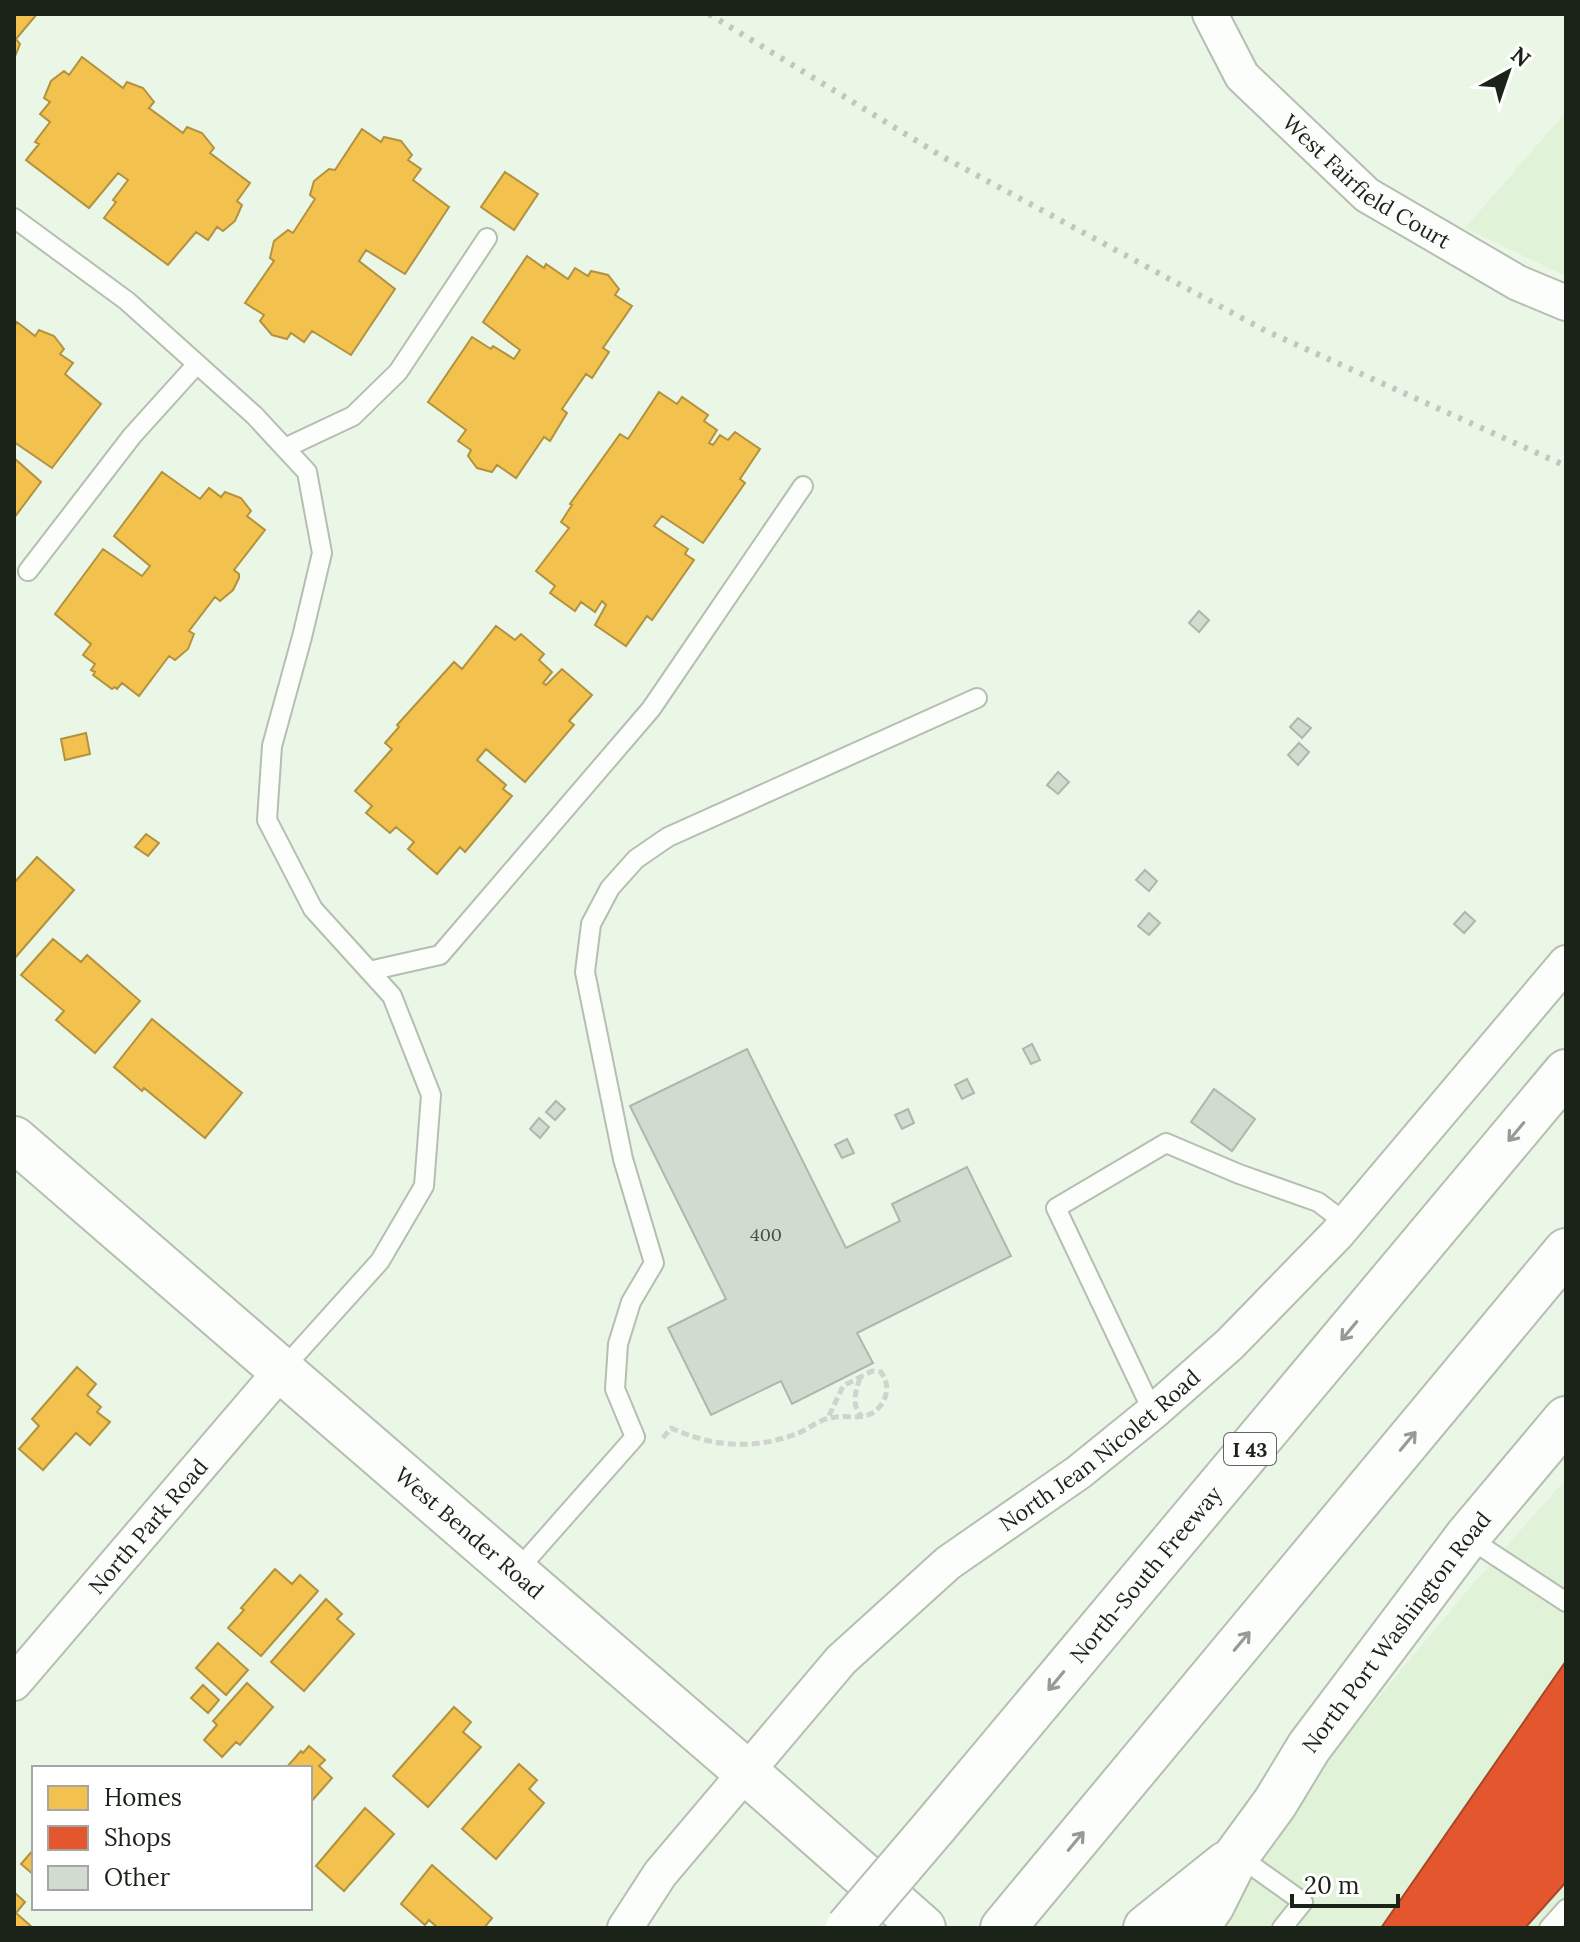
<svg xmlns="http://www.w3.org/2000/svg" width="1580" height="1942" font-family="Lora,serif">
<rect width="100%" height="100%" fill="#eaf6e6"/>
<!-- built -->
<path fill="#e0f3d9" d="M1566,112v164l-101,-48z
M1566,1479v445l-4,4h-358l66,-100 202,-243z"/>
<!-- homes -->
<path fill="#f2c14e" stroke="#b2923e" stroke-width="2" d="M14,14h23l-21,25 4,5 -6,15z
M82,57l41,31 4,-6 16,6 11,14 -5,6 34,25 4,-6 15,6 12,15 -4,5 40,30 -13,18 5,4 -7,16 -12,10 -6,-4 -9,13 -12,-8 -28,33 -64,-47 12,-16 -3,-2 15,-20 -10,-7 -29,35 -63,-48 13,-16 -4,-2 15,-20 -10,-8 10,-12 -6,-4 7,-17 13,-10 5,4z
M362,129l19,13 3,-5 17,4 11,14 -4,5 13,9 -8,11 36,27 -44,67 -39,-24 -7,11 36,28 -44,66 -39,-24 -8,11 -13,-9 -4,6 -15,-4 -12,-14 4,-6 -19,-12 29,-42 -4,-3 4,-17 14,-11 5,3 22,-34 -5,-4 4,-14 15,-12 6,1z
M505,172l33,22 -24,36 -33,-23z
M527,256l17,12 2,-4 22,15 7,-11 13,8 3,-5 17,4 11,14 -4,6 17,11 -29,42 6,4 -17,26 -6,-4 -24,35 5,4 -17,28 -6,-4 -28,41 -19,-13 -5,7 -15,-4 -9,-12 3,-6 -13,-9 8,-11 -38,-28 44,-65 19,12 2,-3 21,13 6,-9 -37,-28z
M17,322l18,14 4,-6 15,6 10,13 -4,5 13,9 -8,11 36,30 -49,64 -38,-26v-115z
M659,392l18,12 5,-7 26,18 -4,6 13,9 -8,13 4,2 7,-10 8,5 7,-8 25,17 -20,30 5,4 -42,60 -41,-27 -8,10 34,23 -3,5 9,6 -42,60 -5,-4 -21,30 -31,-21 11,-20 -4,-4 -7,11 -14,-10 -6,9 -25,-18 5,-7 -19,-15 33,-43 -8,-6 11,-17 -2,-1 50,-70 8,5z
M14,458l27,24 -27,36z
M162,472l38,27 9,-11 12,9 4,-5 16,6 10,13 -4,5 18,14 -31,40 5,4v4l-6,12 -13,11 -5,-4 -26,34 5,3 -6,15 -13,11 -6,-4 -30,40 -17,-13 -5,6 -2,-2 -3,2 -19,-14 2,-3 -4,-2 4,-6 -12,-9 8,-11 -36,-30 48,-65 39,27 8,-10 -36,-30z
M496,626l19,14 6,-6 23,20 -5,6 13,12 -9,11 3,2 16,-16 30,26 -23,26 5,4 -49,57 -39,-33 -9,11 29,25 -3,4 9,7 -47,56 -5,-5 -23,27 -29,-25 6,-7 -18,-15 -6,6 -24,-20 6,-7 -17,-15 37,-42 -7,-6 14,-16 -2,-2 57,-63 8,7z
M86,733l4,21 -25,6 -4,-21z
M146,834l13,9 -11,13 -13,-9z
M37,857l37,33 -60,69v-76z
M53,939l28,23 6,-7 53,46 -45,52 -39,-33 8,-9 -43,-36z
M152,1019l90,74 -37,45 -61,-50 -2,3 -28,-24z
M77,1367l19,17 -9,11 14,12 -4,5 13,10 -20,23 -14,-12 -33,37 -24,-21 20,-23 -7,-7z
M275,1569l17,15 8,-9 18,16 -57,65 -33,-28 16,-18 -3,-2z
M326,1599l16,15 -5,5 17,15 -50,57 -33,-29z
M218,1643l30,27 -22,25 -30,-27z
M247,1683l26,24 -33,38 -4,-3 -14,15 -18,-17 13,-15 -4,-4z
M203,1685l16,15 -11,13 -17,-15z
M454,1707l17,15 -8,10 18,15 -53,60 -35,-31z
M309,1746l16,14 -6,6 13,12 -22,25v-35h-24l15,-17 2,2z
M519,1764l18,16 -8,9 15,14 -48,56 -34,-30z
M365,1808l29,26 -50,57 -28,-25z
M34,1849v26l-13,-11z
M432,1865l60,53 -8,10h-46l-9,-8 -4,5 -24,-21z
M14,1892l11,10 -9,11 17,15h-19z"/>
<!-- shops -->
<path fill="#e4572e" stroke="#a84728" stroke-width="2" d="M1566,1661v221l-41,46h-144z"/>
<!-- building -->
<path fill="#d2dbcf" stroke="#aeb7ab" stroke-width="2" d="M1199,611l10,9 -10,12 -10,-9z
M1298,718l13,10 -9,10 -12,-11z
M1299,743l10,9 -11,13 -10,-10z
M1058,772l11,10 -11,12 -11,-9z
M1145,870l12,11 -8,10 -13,-11z
M1465,912l10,9 -11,12 -10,-9z
M1149,913l11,10 -11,12 -11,-9z
M1032,1044l8,16 -9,4 -8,-15z
M747,1049l99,199 54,-27 -8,-17 75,-37 44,89 -154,77 16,30 -81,41 -11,-23 -70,34 -43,-87 58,-29 -96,-193z
M967,1079l7,14 -12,6 -7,-14z
M1214,1089l41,30 -23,32 -41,-29z
M556,1101l9,8 -10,11 -9,-8z
M908,1109l6,14 -12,6 -7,-14z
M539,1118l10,9 -9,11 -10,-9z
M847,1139l7,14 -12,5 -7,-13z"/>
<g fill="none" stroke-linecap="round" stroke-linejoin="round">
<defs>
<path id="lane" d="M14,218l113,83 127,114 53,57 15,81 -20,84 -30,109 -5,74 46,89 79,87 39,99 -7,91 -44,75 -99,110
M285,448l68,-32 45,-44 89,-134
M28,571l104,-135 65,-72
M369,971l71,-16 211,-246 152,-223
M1153,1412l-97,-204 110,-65 73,31 79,28 28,21
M1467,1537l99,65
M515,1573l120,-136 -20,-48 3,-45 13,-42 23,-39 -31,-104 -38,-187 6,-48 19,-36 26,-29 32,-22 309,-139
M1237,1855l66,47 -21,26
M1549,1928l17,-19"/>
<g id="street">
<path id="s1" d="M1210,14l32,62 125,119 151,88 48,20"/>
<path id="s2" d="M14,1683l267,-312"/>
<path id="s3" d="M625,1928l35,-54 181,-214 107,-97 131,-91 74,-60 77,-68 107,-110 229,-271"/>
</g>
<g id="secondary">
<path id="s4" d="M14,1139l731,632 178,157"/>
<path d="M1146,1928l80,-64"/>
<path id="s5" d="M1196,1928l16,-23 25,-50 38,-52 34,-56 158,-210 99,-118"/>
</g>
<g id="highway">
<path id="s6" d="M935,1826l631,-754"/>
<path d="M1003,1928l563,-677"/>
</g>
</defs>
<!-- lane casing -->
<use href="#lane" stroke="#b5beb1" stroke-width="22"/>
<!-- street casing -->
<use href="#street" stroke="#b5beb1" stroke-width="38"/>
<!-- secondary casing -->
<use href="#secondary" stroke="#b5beb1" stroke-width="48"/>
<!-- highway casing -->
<use href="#highway" stroke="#b5beb1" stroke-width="48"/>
<!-- path -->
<path stroke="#d0d4cf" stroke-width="5" stroke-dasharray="8 4" stroke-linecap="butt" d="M860,1378c-5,15 -9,27 2,39
M663,1438l8,-10c42,19 82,22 125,6 11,-4 23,-14 34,-16 21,-5 41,7 54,-18 5,-11 3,-18 -3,-28l-9,-1 -29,15 -15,32"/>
<!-- lane -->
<use href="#lane" stroke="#fcfefb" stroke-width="18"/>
<!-- street -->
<use href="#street" stroke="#fcfefb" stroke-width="34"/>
<!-- secondary -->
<use href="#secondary" stroke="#fcfefb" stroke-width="44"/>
<!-- highway -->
<use href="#highway" stroke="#fcfefb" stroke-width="44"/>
<!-- rail -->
<path stroke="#c2c6c1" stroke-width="6" stroke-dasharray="4 8" stroke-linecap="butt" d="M709,14l234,143 323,174 300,135"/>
<defs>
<path id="highway-bridge" d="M848,1928l87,-102"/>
</defs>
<!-- highway-bridge casing -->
<use href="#highway-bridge" stroke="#b5beb1" stroke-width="48" stroke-linecap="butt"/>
<!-- highway-bridge -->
<use href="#highway-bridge" stroke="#fcfefb" stroke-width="44"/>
</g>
<!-- one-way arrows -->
<defs><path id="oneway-shaft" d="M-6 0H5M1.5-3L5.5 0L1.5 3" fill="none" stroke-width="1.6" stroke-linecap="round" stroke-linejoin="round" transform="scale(2)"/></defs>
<g stroke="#979b95">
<use href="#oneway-shaft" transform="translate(1516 1132) rotate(130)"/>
<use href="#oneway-shaft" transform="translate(1349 1331) rotate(130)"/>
<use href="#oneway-shaft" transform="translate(1408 1441) rotate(-50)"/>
<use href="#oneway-shaft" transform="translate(1242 1641) rotate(-50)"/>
<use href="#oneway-shaft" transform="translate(1056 1681) rotate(130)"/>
<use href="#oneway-shaft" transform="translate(1076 1841) rotate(-50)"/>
</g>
<g text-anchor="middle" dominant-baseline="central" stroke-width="8" stroke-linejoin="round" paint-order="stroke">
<!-- number labels -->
<g font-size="18" fill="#495146">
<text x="766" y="1234">400</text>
</g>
<!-- shield labels -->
<rect fill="#fff" stroke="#5f655e" stroke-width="2" x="1224" y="1433" width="52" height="32" rx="6"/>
<g font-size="20" font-weight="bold" fill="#1b2319">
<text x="1250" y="1449">I 43</text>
</g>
<!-- street labels -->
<g font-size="22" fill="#1b2319" stroke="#fff">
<text stroke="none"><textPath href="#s1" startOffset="234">West Fairfield Court</textPath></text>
<text stroke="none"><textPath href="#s3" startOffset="678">North Jean Nicolet Road</textPath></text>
<text stroke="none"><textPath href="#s2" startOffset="206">North Park Road</textPath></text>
<text stroke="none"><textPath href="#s4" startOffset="602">West Bender Road</textPath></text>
<text stroke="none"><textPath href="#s6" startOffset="328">North-South Freeway</textPath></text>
<text stroke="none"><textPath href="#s5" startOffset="358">North Port Washington Road</textPath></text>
</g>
</g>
<!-- border -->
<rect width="1580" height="1942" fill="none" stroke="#1b2319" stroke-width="32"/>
<!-- legend -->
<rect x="32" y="1766" width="280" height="144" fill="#ffffff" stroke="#a4a7a3" stroke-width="2"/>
<rect x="48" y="1786" width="40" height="24" fill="#f2c14e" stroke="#a4a7a3" stroke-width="2"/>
<text x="104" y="1806" font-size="24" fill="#1b2319">Homes</text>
<rect x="48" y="1826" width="40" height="24" fill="#e4572e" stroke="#a4a7a3" stroke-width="2"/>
<text x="104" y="1846" font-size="24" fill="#1b2319">Shops</text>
<rect x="48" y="1866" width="40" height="24" fill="#d2dbcf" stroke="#a4a7a3" stroke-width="2"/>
<text x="104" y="1886" font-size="24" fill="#1b2319">Other</text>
<!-- north arrow -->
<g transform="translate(1508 72) rotate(40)" stroke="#ffffff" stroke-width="6" paint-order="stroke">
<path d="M0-6L14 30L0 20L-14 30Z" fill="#1b2319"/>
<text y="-12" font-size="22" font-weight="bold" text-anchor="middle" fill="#1b2319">N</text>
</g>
<!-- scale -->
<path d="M1292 1894v12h106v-12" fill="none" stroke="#1b2319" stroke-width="4"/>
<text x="1304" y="1894" font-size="24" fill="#1b2319" stroke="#ffffff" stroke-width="6" paint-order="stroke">20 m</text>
</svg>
